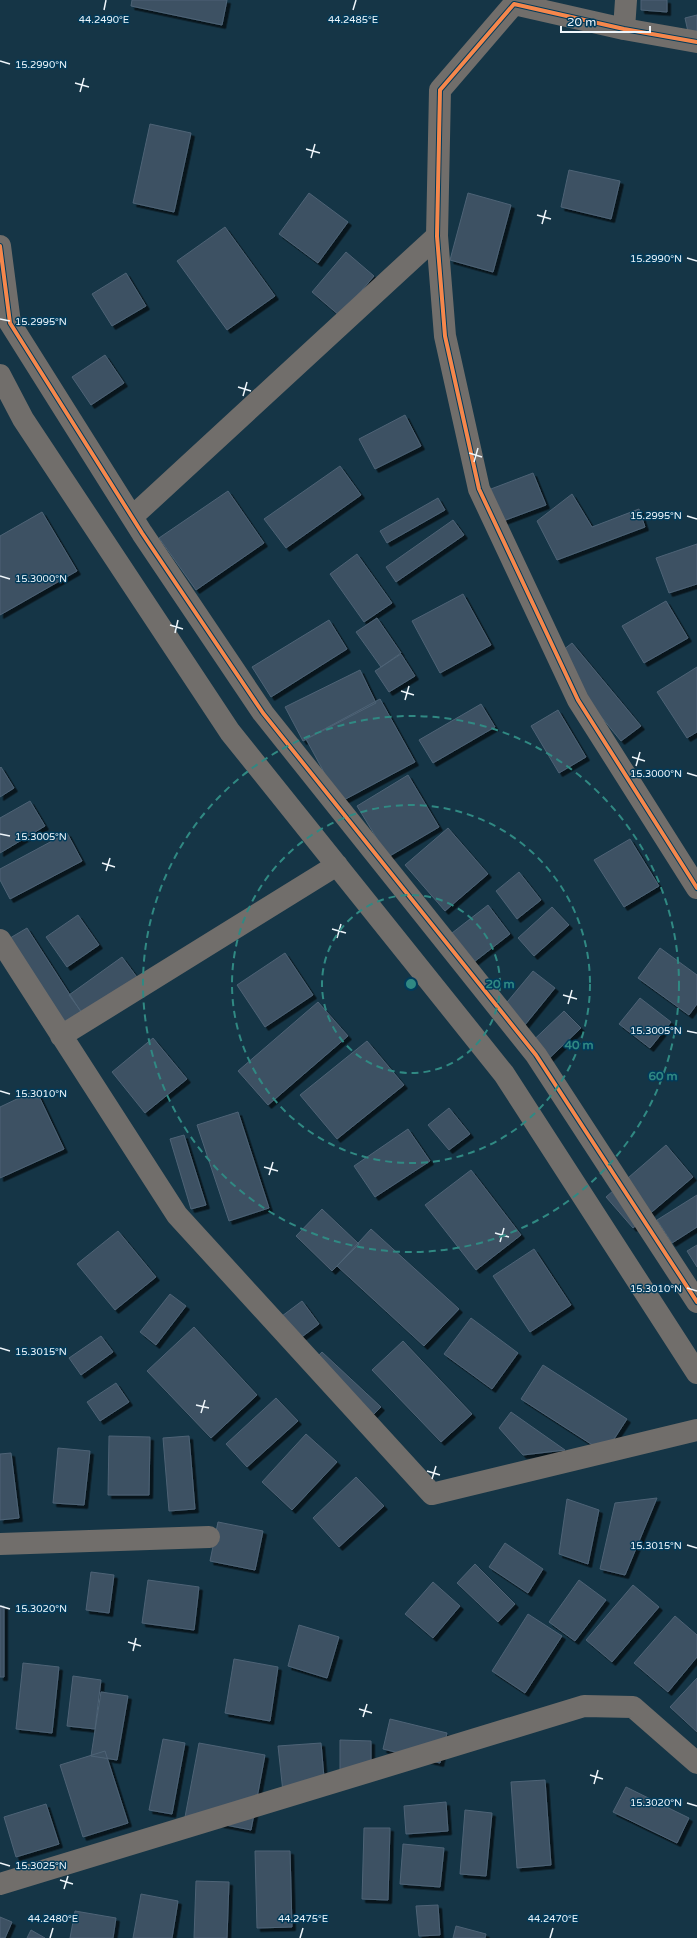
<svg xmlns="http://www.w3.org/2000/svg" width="697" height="1938" font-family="'Varela Round',sans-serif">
<defs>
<filter id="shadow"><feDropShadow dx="3.5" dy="3.5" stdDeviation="0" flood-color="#0009"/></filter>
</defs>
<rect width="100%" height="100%" fill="#153546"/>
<!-- building -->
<path fill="#3d5163" stroke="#4e6376" filter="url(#shadow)" d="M132,0h95l-5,25 -91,-19z
M641,0h26v12l-26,-2z
M697,15v24l-7,2 -5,-23z
M150,124l41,9 -17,79 -41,-9z
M569,170l51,11 -9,38 -50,-12z
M309,193l39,29 -30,41 -39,-29z
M468,193l43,12 -18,67 -43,-12z
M225,227l50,69 -48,34 -50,-69z
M346,252l28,24 -34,40 -28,-24z
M126,273l20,33 -34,20 -20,-32z
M105,355l19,28 -33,22 -19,-28z
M405,415l16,31 -46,23 -16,-30z
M340,466l21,29 -75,53 -22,-29z
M533,473l13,32 -51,19 -12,-32z
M228,491l36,52 -68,47 -37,-52z
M572,494l20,33 47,-18 6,18 -88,33 -20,-39z
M438,498l7,12 -58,33 -7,-12z
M42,512l35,59 -77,44v-79z
M453,520l11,15 -68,47 -10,-15z
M697,544v40l-28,9 -13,-35z
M357,554l35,49 -28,19 -34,-48z
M463,594l28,51 -51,28 -28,-52z
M666,601l22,37 -44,25 -22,-37z
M377,618l24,35 -20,14 -25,-35z
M329,620l18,29 -76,48 -19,-30z
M572,643l69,83 -20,15 -68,-83z
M401,654l14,22 -26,16 -14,-21z
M697,667v65l-10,6 -30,-46z
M360,670l16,33 -73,38 -18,-34z
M380,699l35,63 -75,40 -34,-63z
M481,704l14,23 -62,36 -14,-23z
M558,710l28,47 -27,16 -28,-47z
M1,767l13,21 -14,9v-29z
M408,775l31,52 -51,30 -31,-51z
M30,801l15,25 -45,27v-35z
M448,828l40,46 -43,37 -40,-46z
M67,833l15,28 -72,38 -10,-19v-11z
M630,839l29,47 -35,21 -30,-47z
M519,872l22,28 -24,19 -21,-28z
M488,905l22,29 -45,35 -22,-29z
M552,907l17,18 -35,31 -16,-18z
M78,915l21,30 -32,22 -21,-30z
M27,928l54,84 -26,18 -55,-86z
M660,948l37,27v29l-8,11 -51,-37z
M285,953l28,42 -48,32 -28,-42z
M122,957l17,23 -53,38 -17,-23z
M533,971l22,17 -35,43 -22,-18z
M640,998l31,24 -21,26 -31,-24z
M318,1002l30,34 -80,69 -30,-34z
M564,1011l17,17 -42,40 -17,-17z
M153,1038l34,41 -42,34 -33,-41z
M367,1041l37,44 -67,54 -37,-44z
M36,1090l28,59 -64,29v-71z
M449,1108l21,26 -21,16 -21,-25z
M238,1112l31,96 -40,13 -32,-96z
M408,1129l22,32 -55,36 -21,-31z
M184,1135l22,70 -15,4 -21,-70z
M666,1145l27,32 -60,51 -27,-31z
M471,1170l50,65 -45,35 -51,-65z
M697,1195v32l-25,16 -15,-23z
M322,1209l37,35 -27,27 -36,-35z
M371,1229l88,80 -35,37 -87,-80z
M118,1231l38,46 -41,33 -38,-46z
M697,1245v22l-10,-16z
M534,1249l37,56 -41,27 -37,-56z
M170,1294l16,12 -30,39 -16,-13z
M302,1301l17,23 -20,15 -17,-23z
M471,1318l47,35 -26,36 -48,-35z
M194,1327l63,68 -46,43 -64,-67z
M101,1336l12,16 -32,23 -12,-17z
M403,1341l69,73 -31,28 -69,-72z
M322,1352l59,55 -15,15 -58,-55z
M543,1365l84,54 -22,34 -84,-54z
M116,1383l13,19 -29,19 -13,-19z
M276,1398l22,23 -51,46 -21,-23z
M511,1412l54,38 -42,5 -24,-27z
M306,1434l31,28 -45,48 -30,-28z
M109,1436l41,1 -1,58h-41z
M189,1436l6,73 -26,2 -6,-73z
M58,1448l32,3 -6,54 -31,-2z
M11,1453l8,65 -19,2v-66z
M356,1477l28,29 -45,41 -26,-29z
M657,1498l-32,77 -25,-6 15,-66z
M567,1499l32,11 -11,54 -29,-10z
M218,1522l45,9 -8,39 -45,-9z
M505,1543l38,26 -15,24 -39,-26z
M475,1564l40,40 -17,18 -41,-39z
M91,1572l23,3 -5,38 -23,-3z
M148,1580l51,7 -5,43 -52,-7z
M579,1580l27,20 -31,41 -26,-19z
M433,1582l27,24 -27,32 -28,-24z
M633,1585l26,22 -47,55 -26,-22z
M0,1606h4v71h-4z
M528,1614l34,22 -37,57 -33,-22z
M675,1616l22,19v22l-29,35 -34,-29z
M299,1625l40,12 -12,41 -39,-12z
M234,1659l44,8 -8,54 -45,-8z
M23,1663l36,4 -7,66 -36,-4z
M73,1676l28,4 -6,49 -28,-3z
M697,1678v54l-27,-25z
M101,1692l27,4 -11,64 -26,-4z
M390,1719l57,14 -7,30 -57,-14z
M163,1739l22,4 -13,71 -23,-4z
M340,1740l31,1v29h-31z
M199,1743l66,12 -14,75 -66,-13z
M321,1743l4,46 -42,3 -5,-46z
M105,1751l23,72 -45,14 -23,-72z
M545,1780l6,85 -34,3 -6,-86z
M626,1787l63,31 -12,25 -64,-31z
M446,1802l2,29 -42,3 -2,-28z
M46,1804l13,40 -43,13 -12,-40z
M465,1810l27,3 -6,63 -26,-2z
M364,1828h26l-2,72 -26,-1z
M403,1844l41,4 -4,39 -40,-3z
M255,1851h35l2,76 -35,1z
M196,1881l33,1 -2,56h-33z
M141,1894l37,7 -6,37h-39z
M438,1905l2,30 -21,1 -3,-30z
M75,1911l41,7 -3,20h-43z
M0,1917l12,5 -7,16h-5z
M456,1926l30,8 -1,4h-32z
M31,1930l14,8h-18z"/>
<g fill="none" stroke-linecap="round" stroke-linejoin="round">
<!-- street -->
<path stroke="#716e6b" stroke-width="22" d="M624,29l2,-29
M697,42l-73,-13 -110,-25 -74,86 -3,146 8,100 34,153 99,211 119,188
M0,246l10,77 132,210 121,180 273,342 161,247
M0,375l23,44 207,313 274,342 193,299
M132,517l305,-281
M0,940l177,275 255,279 265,-64
M61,1036l276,-171
M0,1544l209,-7
M0,1884l584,-178 49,1 64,56"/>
<defs>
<path id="cycleway" d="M697,42l-73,-13 -110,-25 -74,86 -3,146 8,100 34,153 99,211 119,188
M0,246l10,77 132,210 121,180 273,342 161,247"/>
</defs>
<!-- cycleway casing -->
<use href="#cycleway" stroke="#003b5b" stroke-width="6"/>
<!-- cycleway -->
<use href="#cycleway" stroke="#f5874c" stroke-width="4"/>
</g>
<!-- ticks -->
<path fill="none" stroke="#eef5fa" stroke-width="1.5" d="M104,10l2,-10M353,10l3,-10M0,61l10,3M75,83l14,4M80,92l4,-14M306,149l14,4M311,158l4,-14M537,215l14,4M542,224l4,-14M687,258l10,3M0,319l10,2M238,387l13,4M243,396l4,-14M469,453l13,4M474,462l4,-14M687,516l10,3M0,576l10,3M170,625l13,4M175,633l3,-13M401,691l13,4M405,700l4,-14M632,757l13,4M636,766l4,-14M687,773l10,3M0,834l10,2M102,863l13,4M106,871l4,-13M332,929l14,4M337,938l4,-14M563,995l14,4M568,1004l4,-14M687,1031l10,2M0,1091l10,3M264,1167l14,4M269,1175l4,-13M495,1233l14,4M500,1242l4,-14M687,1288l10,3M0,1348l10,3M196,1405l13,3M201,1413l4,-13M427,1471l13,4M432,1479l4,-13M687,1545l10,3M0,1606l10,3M128,1642l13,4M133,1651l3,-13M359,1709l13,4M363,1717l4,-13M590,1775l13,4M594,1784l4,-14M687,1803l10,3M0,1863l10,3M60,1880l13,4M64,1889l4,-13M50,1938l3,-10M300,1938l3,-10M550,1938l3,-10"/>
<!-- distance rings -->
<g fill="none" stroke="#308983" stroke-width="2" stroke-dasharray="7 5">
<circle cx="411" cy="984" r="89"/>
<circle cx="411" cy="984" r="179"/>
<circle cx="411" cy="984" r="268"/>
</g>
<g font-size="10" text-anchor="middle" fill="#eef5fa" stroke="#003b5b" stroke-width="3" stroke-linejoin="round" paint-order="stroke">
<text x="104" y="23">44.2490°E</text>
<text x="353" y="23">44.2485°E</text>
<text x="41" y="68">15.2990°N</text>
<text x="656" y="262">15.2990°N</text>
<text x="41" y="325">15.2995°N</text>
<text x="656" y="519">15.2995°N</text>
<text x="41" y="582">15.3000°N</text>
<text x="656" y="777">15.3000°N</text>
<text x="41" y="840">15.3005°N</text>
<text x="656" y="1034">15.3005°N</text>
<text x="41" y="1097">15.3010°N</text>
<text x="656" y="1292">15.3010°N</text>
<text x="41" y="1355">15.3015°N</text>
<text x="656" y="1549">15.3015°N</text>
<text x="41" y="1612">15.3020°N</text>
<text x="656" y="1806">15.3020°N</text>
<text x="41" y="1869">15.3025°N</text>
<text x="53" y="1922">44.2480°E</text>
<text x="303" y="1922">44.2475°E</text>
<text x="553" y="1922">44.2470°E</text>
</g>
<circle cx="411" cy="984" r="6" fill="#308983" stroke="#003b5b" stroke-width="2"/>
<g font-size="12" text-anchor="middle" font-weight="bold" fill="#308983" stroke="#003b5b" stroke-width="3" stroke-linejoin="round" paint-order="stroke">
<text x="500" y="988">20 m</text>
<text x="579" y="1049">40 m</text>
<text x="663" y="1080">60 m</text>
</g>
<!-- scale -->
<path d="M561 26v6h89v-6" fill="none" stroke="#eef5fa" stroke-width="2"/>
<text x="567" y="26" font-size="12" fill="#eef5fa" stroke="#003b5b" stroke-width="3" paint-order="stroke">20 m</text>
</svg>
